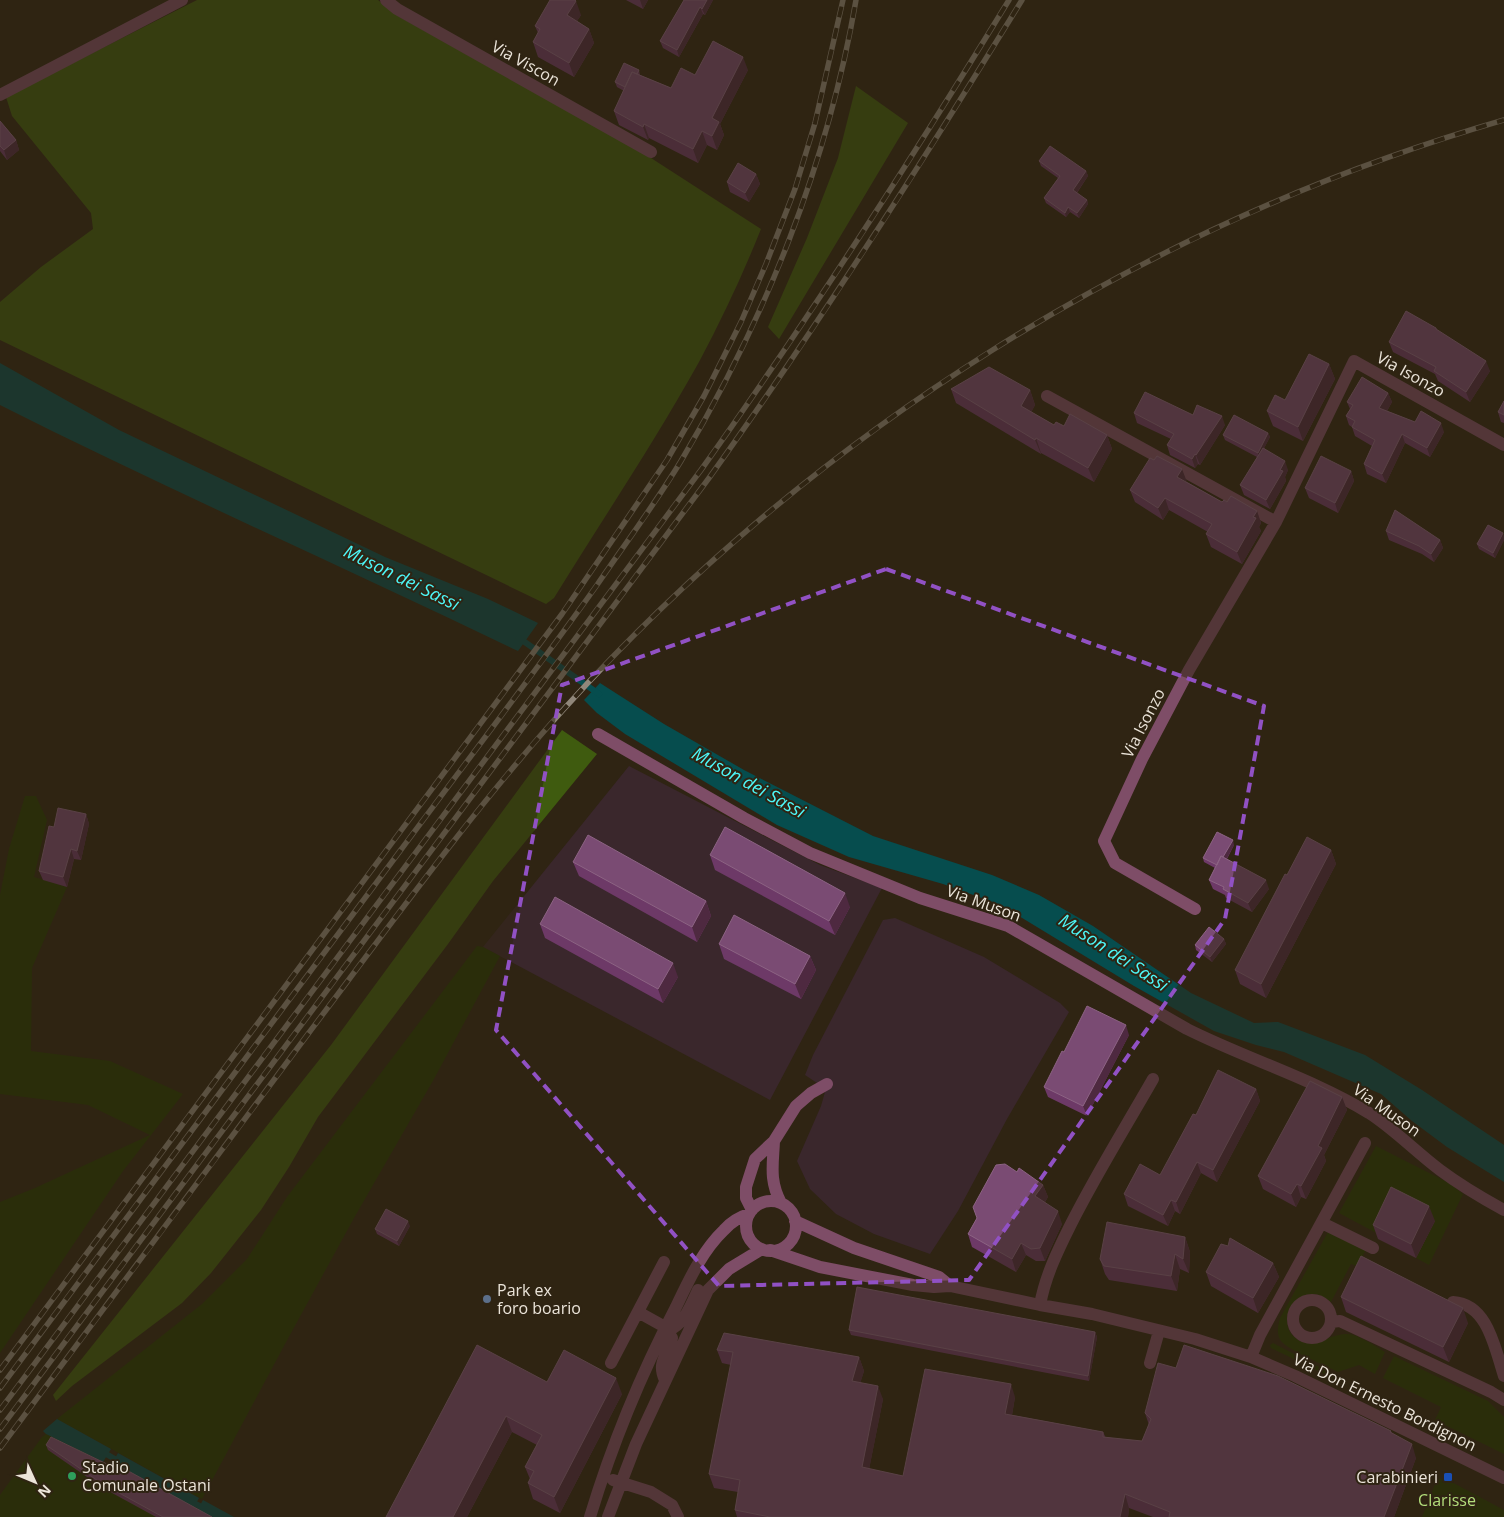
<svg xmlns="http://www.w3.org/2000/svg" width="1504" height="1517" font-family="'Open Sans',sans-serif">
<rect width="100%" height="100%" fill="#2f2413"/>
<!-- industrial -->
<path fill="#3a272c" d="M629,766l191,99 62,23 -112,212 -287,-153z
M895,918l89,39 76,46 9,9 -62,107 -49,92 -28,43 -56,-20 -38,-20 -26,-25 -13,-28 24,-55 6,-21 -10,-2 -12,-8 8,-20 70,-135z"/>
<!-- green -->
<path fill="#253902" d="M25,796h11l11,24 -13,57 33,10 -35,81 -1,83 79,10 73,33 -60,77 -123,182v-151l35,-14 115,-53 -62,-30 -88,-11v-199l9,-46z
M477,946l6,1 17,9 -66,123 -80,139 -69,126 -83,155 -145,-80 145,-115 45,-45 40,-62z
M1376,1146l73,37 14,11 -34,71 -13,-7 19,-37 -55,14 -41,-22z
M1328,1232l38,18 -9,16 -6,-2 -20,38c-5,-3 -11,-8 -17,-8 -24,-2 -38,33 -16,46 17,9 33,-7 49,-6 11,0 29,13 38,18l-10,22 -16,-9 -21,7c-11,-6 -50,-22 -57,-31 -5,-7 -3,-15 -1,-23z
M1273,1343l73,38 -1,3 -74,-36 -1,-3z
M1394,1356l94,45 16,16v37l-69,-34 6,-13 -58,-29z
M46,1434l68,33 91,50h-205v-22l42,-58z
M1437,1479h9l58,31v7h-82z"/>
<!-- forest -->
<path fill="#3f5b0f" d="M197,0h181l20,16 253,142 110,71c-18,45 -39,90 -62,133 -45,81 -97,158 -145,236l-8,6 -546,-264v-38l41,-35 52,-38 -2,-16 -79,-97 -6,-19z
M856,86l52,37 -129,216 -11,-12 39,-89 31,-80z
M562,730l35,24 -104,127 -45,63 -130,173 -29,50 -28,43 -50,63 -29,30 -110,83 -16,15 -3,-6 278,-350z"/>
<!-- water -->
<path fill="#064d4e" d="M0,363l119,67 266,127 103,42 50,24 -20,28c-172,-83 -347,-160 -518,-246z
M600,683l64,41 80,46 129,66 119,39 47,20 54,31 98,67 63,30 24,-1 87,33 57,35 82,55v37l-57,-35 -35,-26 -31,-27 -97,-42 -28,-7 -42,-14 -80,-45 -133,-81 -58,-21 -94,-27 -72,-32 -152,-91 -28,-21 -13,-13z
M57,1419l54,30 -8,13 -57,-28 -3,-3z
M118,1453l81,45 -6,11 -82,-43z
M203,1500l31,17h-26l-11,-6z"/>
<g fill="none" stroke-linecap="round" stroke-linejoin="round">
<!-- stream -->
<path stroke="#064d4e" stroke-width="6" d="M519,638l80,56
M101,1451l19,11
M188,1500l32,17"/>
<!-- minor -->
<path stroke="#7e4d67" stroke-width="12" d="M386,0l11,9 254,143
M0,95l182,-95
M1047,396l229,126
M598,734l146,84 66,35 110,45 88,28 179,103c60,30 124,49 182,84 25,16 47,39 71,57 20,15 42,28 64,40
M1195,909l-80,-46 -11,-22 38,-82 47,-89 87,-148 78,-161 150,84
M774,1141c-1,24 -5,39 7,62
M746 1226a25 25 0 1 1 50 0a25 25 0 1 1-50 0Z
M752,1210l-6,-12v-11l9,-28 19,-18 22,-35 15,-13 16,-9
M795,1221l59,27 85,29 11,9
M1322,1223l51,25
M770,1250l50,17 93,18 21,2 16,-1 90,19 52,9 103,25 56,18 44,19 209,102
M1293 1319a19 19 0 1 1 38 0a19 19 0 1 1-38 0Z
M1453,1302c35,2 42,47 51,74
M1040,1305c5,-28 17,-53 30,-79 25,-50 55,-98 83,-147
M638,1312l27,15 8,1c12,-7 19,-25 25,-38
M1331,1322l9,-1 151,71 13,8
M1251,1357l9,-22 105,-192
M611,1363l53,-101
M1150,1363l9,-32
M665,1380c-9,-19 4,-25 7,-42l-7,-11
M613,1480l38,12 21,13 6,12
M590,1517c22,-73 51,-143 86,-210 13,-27 26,-56 48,-77 7,-8 15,-13 25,-16
M608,1517l28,-73 72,-154 21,-21 33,-20"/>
<defs>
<path id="rail" d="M0,1370l562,-756 105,-154 37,-64 37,-74 25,-58 29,-75 20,-66 28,-123
M0,1388c133,-179 267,-358 400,-537 66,-89 133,-176 197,-266 28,-41 58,-81 84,-124 84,-141 147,-298 175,-461
M0,1410l701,-940c109,-153 210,-310 308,-470
M0,1429l709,-951c111,-155 213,-315 313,-478
M0,1448c103,-138 206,-276 308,-414 83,-110 163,-222 255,-324 251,-278 582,-486 941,-590"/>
</defs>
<!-- rail casing -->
<use href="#rail" stroke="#90877a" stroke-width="5.5"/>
<!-- rail -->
<use href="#rail" stroke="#2f2413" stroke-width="4" stroke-dasharray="11" stroke-linecap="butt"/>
</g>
<!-- wall -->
<path fill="#6d3967" d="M626,0h22l-5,9z
M684,0h29l-8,15 -2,-1 -24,43 -16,-9 -3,-7z
M581,15l-4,6 12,8 5,14 -20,34 -36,-20 -5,-15 5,-9 -3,-7z
M639,70l1,5 31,13 24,-13 53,-5 -28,54 4,11 -7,15 -10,-5 -9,18 -49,-25 -1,2 -29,-15 -5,-14 10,-20 -7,-4 -2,-5z
M0,121l16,19 3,10 -12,10 -7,-9z
M1039,161l47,10 2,5 -11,17 10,7 1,4 -9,14 -9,-6 -4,5 -20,-14 -2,-5 14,-20 -17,-12z
M756,174l4,10 -11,18 -19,-10 -3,-10z
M1436,328l1,2 53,41 -20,31 -32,-21 -3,-7 -42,-22 -4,-10z
M1329,364l6,15 -32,62 -30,-15 -6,-15 18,-11z
M951,389l79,1 5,15 -4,7 23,13 10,1 43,9 5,14 -18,33 -53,-29v1l-85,-51z
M1388,393l4,9 -5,9 28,11 29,10 -14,25 -25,-14 -19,40 -19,-9 -3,-10 8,-18 -17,-10 -3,-9 -3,-2 -3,-9 4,-7 -3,-7z
M1504,401v22l-3,-1 -3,-10z
M1134,413l59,2 32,10 -25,40 -2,-1 -3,4 -25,-13 -3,-10 4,-6 -34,-16z
M1268,433l2,4 -6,11 24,22 -3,7 1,4 -16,28 -26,-14 -4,-10 17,-28 -32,-17 -2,-5z
M1351,471l3,10 -16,32 -29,-15 -4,-10z
M1187,482l35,20h5l30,9 4,12 -2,4 2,4 -19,33 -31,-17 -5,-13 2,-2 -39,-22 -6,10 -28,-18 -5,-12z
M1386,531l54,9 3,8 -9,14 -12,-8 -33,-14z
M1503,533l1,7 -9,18 -16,-9 -2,-5z
M86,814l3,10 -8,36 -7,-1 -7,28 -24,-7 -4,-9 15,-44z
M1234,845l-7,14 42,30 -17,23 -26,-14 -1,-3 -12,-6 -4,-9 6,-12 -11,-6 -1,-4z
M1331,850l5,14 -70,134 -26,-14 -5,-14 52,-95z
M710,855l140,52 -15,28 -120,-65z
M573,862l133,39 5,15 -14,26 -118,-66z
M540,924l138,53 -15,26 -118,-65z
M1224,939l2,5 -14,18 -16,-12 -1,-5z
M719,944l91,12 6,14 -15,29 -77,-40z
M1129,1035l-42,81 -39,-19 -4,-10 20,-35z
M1256,1089l4,12 -43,81 -16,-9 -21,41 -5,-3 -7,15 -40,-20 -4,-12 36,-19 36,-60z
M1342,1097l5,13 -23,45 2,6 -20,38 -5,-2 -5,10 -33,-18 -5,-13z
M1017,1172l26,13 5,12 -3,5 17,22 -17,37h-9l-10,-6 -10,17 -44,-25 -4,-13 9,-16z
M1435,1221l-19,37 -38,-19 -5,-14z
M410,1226l-11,20 -22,-12 -2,-5z
M1185,1237l5,15 -1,21 -9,-4 -3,22 -68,-11 -4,-6 -5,-15z
M1273,1263l6,14 -21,36 -47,-27 -5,-14z
M1341,1297l127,26 -19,39 -103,-50z
M849,1330l246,2 2,5 -8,44 -238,-46z
M717,1350l142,7 5,14 -4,12 23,16 -14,70 34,7 112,-79 -3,18 91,17 3,6 36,3 7,-16 -4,-12 246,18 1,2 24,25 -22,59h-241l-24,-9 -1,9h-391l-2,-7 3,-18 -24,-4 -5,-14 22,-109 -9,-2z
M547,1382l75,12 -62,119 -27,-14 -5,-16 2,-4 -5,-12 12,-22 -25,-13 -45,85h-81z
M46,1445l166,72h-56l-53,-29 -55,-38z"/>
<!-- shaded-wall -->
<path fill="#4e2940" d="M640,0h8l-5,9z
M707,0h6l-8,15 -3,-6z
M576,1l5,14 -9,14 -5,-14z
M700,7l3,7 -24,43 -2,-7z
M589,29l5,14 -20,34 -5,-14z
M743,57l5,13 -28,54 4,11 -7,15 -5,-14v-18z
M644,124l5,14 -1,2 -5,-13z
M702,131l5,14 -9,18 -5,-14z
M16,140l3,10 -12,10 -3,-10z
M1086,171l2,5 -13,19 -2,-5z
M756,174l4,10 -11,18 -4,-9z
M1087,200l1,4 -9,14 -2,-5z
M1068,207l2,5 -4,5 -1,-4z
M1486,361l4,10 -20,31 -4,-10z
M1329,364l6,15 -32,62 -5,-14z
M1030,390l5,15 -8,16 -6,-15z
M1388,393l4,9 -9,16 -4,-10z
M1222,416l3,9 -25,40 -4,-10z
M1441,423l3,9 -14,25 -3,-9z
M1268,433l2,4 -11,21 -1,-5z
M1402,434l3,9 -19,40 -4,-9z
M1107,435l5,14 -18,33 -6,-14z
M1036,438l5,15v1l-6,-14z
M1195,454l3,10 -3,4 -3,-9z
M1285,461l3,9 -3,7 1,4 -16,28 -4,-9z
M1182,469l5,13 -10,-5z
M1351,471l3,10 -16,32 -3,-10z
M1165,498l4,12 -6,10 -5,-12z
M1257,511l4,12 -2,4 2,4 -19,33 -5,-12z
M1503,533l1,7 -9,18 -2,-5z
M1440,540l3,8 -9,14 -3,-8z
M86,814l3,10 -8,36 -4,-9z
M1233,840l1,5 -14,26 -2,-5z
M71,849l3,10 -7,28 -4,-10z
M1331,850l5,14 -70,134 -5,-14z
M1266,880l3,9 -17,23 -4,-9z
M845,893l5,14 -15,28 -6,-14z
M706,901l5,15 -14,26 -5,-15z
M1224,939l2,5 -14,18 -2,-5z
M810,956l6,14 -15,29 -6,-15z
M673,963l5,14 -15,26 -5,-14z
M1126,1025l3,10 -42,81 -4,-10z
M1256,1089l4,12 -43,81 -4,-12z
M1342,1097l5,13 -23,45 2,6 -20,38 -5,-13 17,-40z
M1197,1162l4,11 -21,41 -4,-12z
M1297,1184l4,13 -5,10 -5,-13z
M1043,1185l5,12 -8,12 -5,-13z
M1171,1200l4,11 -7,15 -5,-11z
M1429,1206l6,15 -19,37 -5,-14z
M1058,1211l4,13 -17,37 -5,-13z
M408,1221l2,5 -11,20 -2,-5z
M1185,1237l5,15 -1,21 -6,-14z
M1021,1243l5,12 -10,17 -4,-13z
M1175,1254l5,15 -3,22 -6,-15z
M1273,1263l6,14 -21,36 -5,-15z
M1463,1308l5,15 -19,39 -6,-15z
M1095,1332l2,5 -8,44 -1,-5z
M859,1357l5,14 -7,23 -5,-13z
M616,1378l6,16 -62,119 -6,-16z
M1011,1384l4,13 -5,30 -5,-13z
M878,1386l5,13 -16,81 -5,-13z
M506,1416l6,16 -45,85h-14z
M1412,1444l4,14 -22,59h-10z
M1125,1494l4,14 -1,9h-8z"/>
<!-- building -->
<path fill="#7a4b73" stroke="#8c6383" d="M550,0h25l1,1 -9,14 22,14 -20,34 -36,-21 7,-13 -5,-3z
M684,0h23l-5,9 -2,-2 -23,43 -17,-9z
M713,41l30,16 -31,61 7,4 -7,14 -10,-5 -9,18 -49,-25 -1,3 -29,-16 18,-39 39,16 10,-20 14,7z
M624,63l15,7 -2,4 -5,-2 -7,15 -10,-5z
M0,121l16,19 -12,10 -4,-4z
M1050,146l36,25 -13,19 14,10 -10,13 -9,-6 -3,6 -21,-15 16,-22 -21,-15z
M738,163l18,11 -11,19 -18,-11z
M1406,311l30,17v1l50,32 -20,31 -32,-21 2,-4 -47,-25z
M1309,354l20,10 -31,63 -31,-16 8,-16 10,5z
M989,367l41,23 -9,16 33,19 2,-3 8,4 6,-12 37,21 -19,33 -52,-30 -1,2 -84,-51z
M1362,377l26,16 -9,15 36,14 6,-11 20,12 -14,25 -25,-14 -20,40 -18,-10 11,-24 -23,-13 3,-6 -9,-5 7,-11 -6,-3z
M1145,392l48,23 4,-10 25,11 -26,39 -1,-1 -3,5 -25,-14 7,-11 -40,-21z
M1504,401v14l-6,-3z
M1234,415l34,18 -10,20 -35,-18z
M1263,448l22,13 -5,9 3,1 -17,29 -26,-15z
M1157,456l25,13 -5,8 45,25 2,-2 3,2 4,-6 26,15 -4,6 3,1 -19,34 -31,-18 6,-10 -47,-26 -7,10 -28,-18 20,-32 4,2z
M1321,456l30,15 -16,32 -30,-15z
M1395,510l45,30 -9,14 -12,-8 -33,-15z
M1488,525l15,8 -10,20 -16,-9z
M58,808l28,6 -9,37 -6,-2 -8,28 -24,-6 10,-45 5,1z
M725,827l120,66 -16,28 -119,-66z
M1217,832l16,8 -10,17 -2,-1 -4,9 -14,-7z
M588,835l118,66 -14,26 -119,-65z
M1307,837l24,13 -70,134 -26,-14 50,-96 2,1z
M1221,856l45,24 -18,23 -25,-14 1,-2 -15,-7z
M555,897l118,66 -15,26 -118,-65z
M734,915l76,41 -15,28 -76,-40z
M1209,927l15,12 -14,18 -15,-12z
M1087,1006l39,19 -43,81 -39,-19 18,-36 2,1z
M1218,1070l38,19 -43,81 -16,-8 -21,40 -5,-2 -8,15 -39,-21 16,-30 20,11 33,-61 3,1z
M1310,1081l32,16 -24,49 4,2 -21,38 -4,-2 -6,10 -33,-18z
M1005,1164l12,8 2,-4 24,17 -8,11 23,15 -18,37 -9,1 -10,-6 -9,16 -44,-25 9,-16 -4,-11 23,-42z
M1391,1187l38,19 -18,38 -38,-19z
M386,1209l22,12 -11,20 -22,-12z
M1107,1222l78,15 -2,22 -8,-5 -4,22 -67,-10 -4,-7z
M1230,1238l43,25 -20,35 -47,-26 15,-28 7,2z
M1361,1256l102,52 -20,39 -102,-50z
M857,1287l238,45 -7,44 -239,-46z
M724,1333l135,24 -7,24 26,5 -16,81 41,9 22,-107 86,15 -6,30 98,18v5l39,4 9,-22 -6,-6 13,-50 18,5 8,-23 94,31 113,55 -1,1 22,12 -28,73h-215l1,-5 -45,-18 -5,23h-350l-35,-7 5,-30 -31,-6 24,-122 -16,-2z
M477,1345l70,37 17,-32 52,28 -62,119 -26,-14 6,-12 -9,-4 17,-32 -36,-19 -53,101h-67z
M51,1437l60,29 1,-4 100,55h-49l-62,-34 -55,-38z"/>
<!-- marked area -->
<path d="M0 0H1504V1517H0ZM886,569l378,137 -39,213 -256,361 -250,6 -223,-256 66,-345z" fill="#2f2413" fill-opacity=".55" fill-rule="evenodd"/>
<path fill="none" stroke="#9151c4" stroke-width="4" stroke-dasharray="10 6" stroke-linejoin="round" d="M886,569l378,137 -39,213 -256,361 -250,6 -223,-256 66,-345z"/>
<!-- markers -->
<circle fill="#5c6f8a" stroke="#2f2413" stroke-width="2" cx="487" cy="1299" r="5"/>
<circle fill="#2e9e5b" stroke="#2f2413" stroke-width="2" cx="72" cy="1476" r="5"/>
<rect fill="#1a4fb4" stroke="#2f2413" stroke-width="2" x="1443" y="1472" width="10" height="10" rx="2.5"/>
<g text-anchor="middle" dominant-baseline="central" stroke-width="4" stroke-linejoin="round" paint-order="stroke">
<!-- street labels -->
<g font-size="16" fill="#ebe4d9" stroke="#2f2413">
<text transform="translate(526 63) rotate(29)">Via Viscon</text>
<text transform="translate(1411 374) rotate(29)">Via Isonzo</text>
<text transform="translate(1143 723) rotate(-63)">Via Isonzo</text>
<text transform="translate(984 903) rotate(20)">Via Muson</text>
<text transform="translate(1387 1110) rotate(35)">Via Muson</text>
<text transform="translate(1385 1402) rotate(26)">Via Don Ernesto Bordignon</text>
</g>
<!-- poi labels -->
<g font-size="16" fill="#ebe4d9" stroke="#2f2413" text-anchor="start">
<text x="497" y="1290">Park ex<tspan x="497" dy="18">foro boario</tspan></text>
<text x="82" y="1467">Stadio<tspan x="82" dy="18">Comunale Ostani</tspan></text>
<text x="1438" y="1477" text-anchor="end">Carabinieri</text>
</g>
<!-- park labels -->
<g font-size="16" fill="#b3de7b" stroke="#2f2413">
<text x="1447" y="1500">Clarisse</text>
</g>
<!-- water labels -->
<g font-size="18" font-style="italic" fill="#4df6f7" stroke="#2f2413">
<text transform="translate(402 577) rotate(26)">Muson dei Sassi</text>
<text transform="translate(749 782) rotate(29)">Muson dei Sassi</text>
<text transform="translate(1114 952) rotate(33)">Muson dei Sassi</text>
</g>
</g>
<!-- north arrow -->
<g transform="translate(35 1482) rotate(134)" stroke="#2f2413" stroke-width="4" paint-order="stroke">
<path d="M0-4L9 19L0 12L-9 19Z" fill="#ebe4d9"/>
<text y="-8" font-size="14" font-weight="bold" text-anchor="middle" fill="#ebe4d9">N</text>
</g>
</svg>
